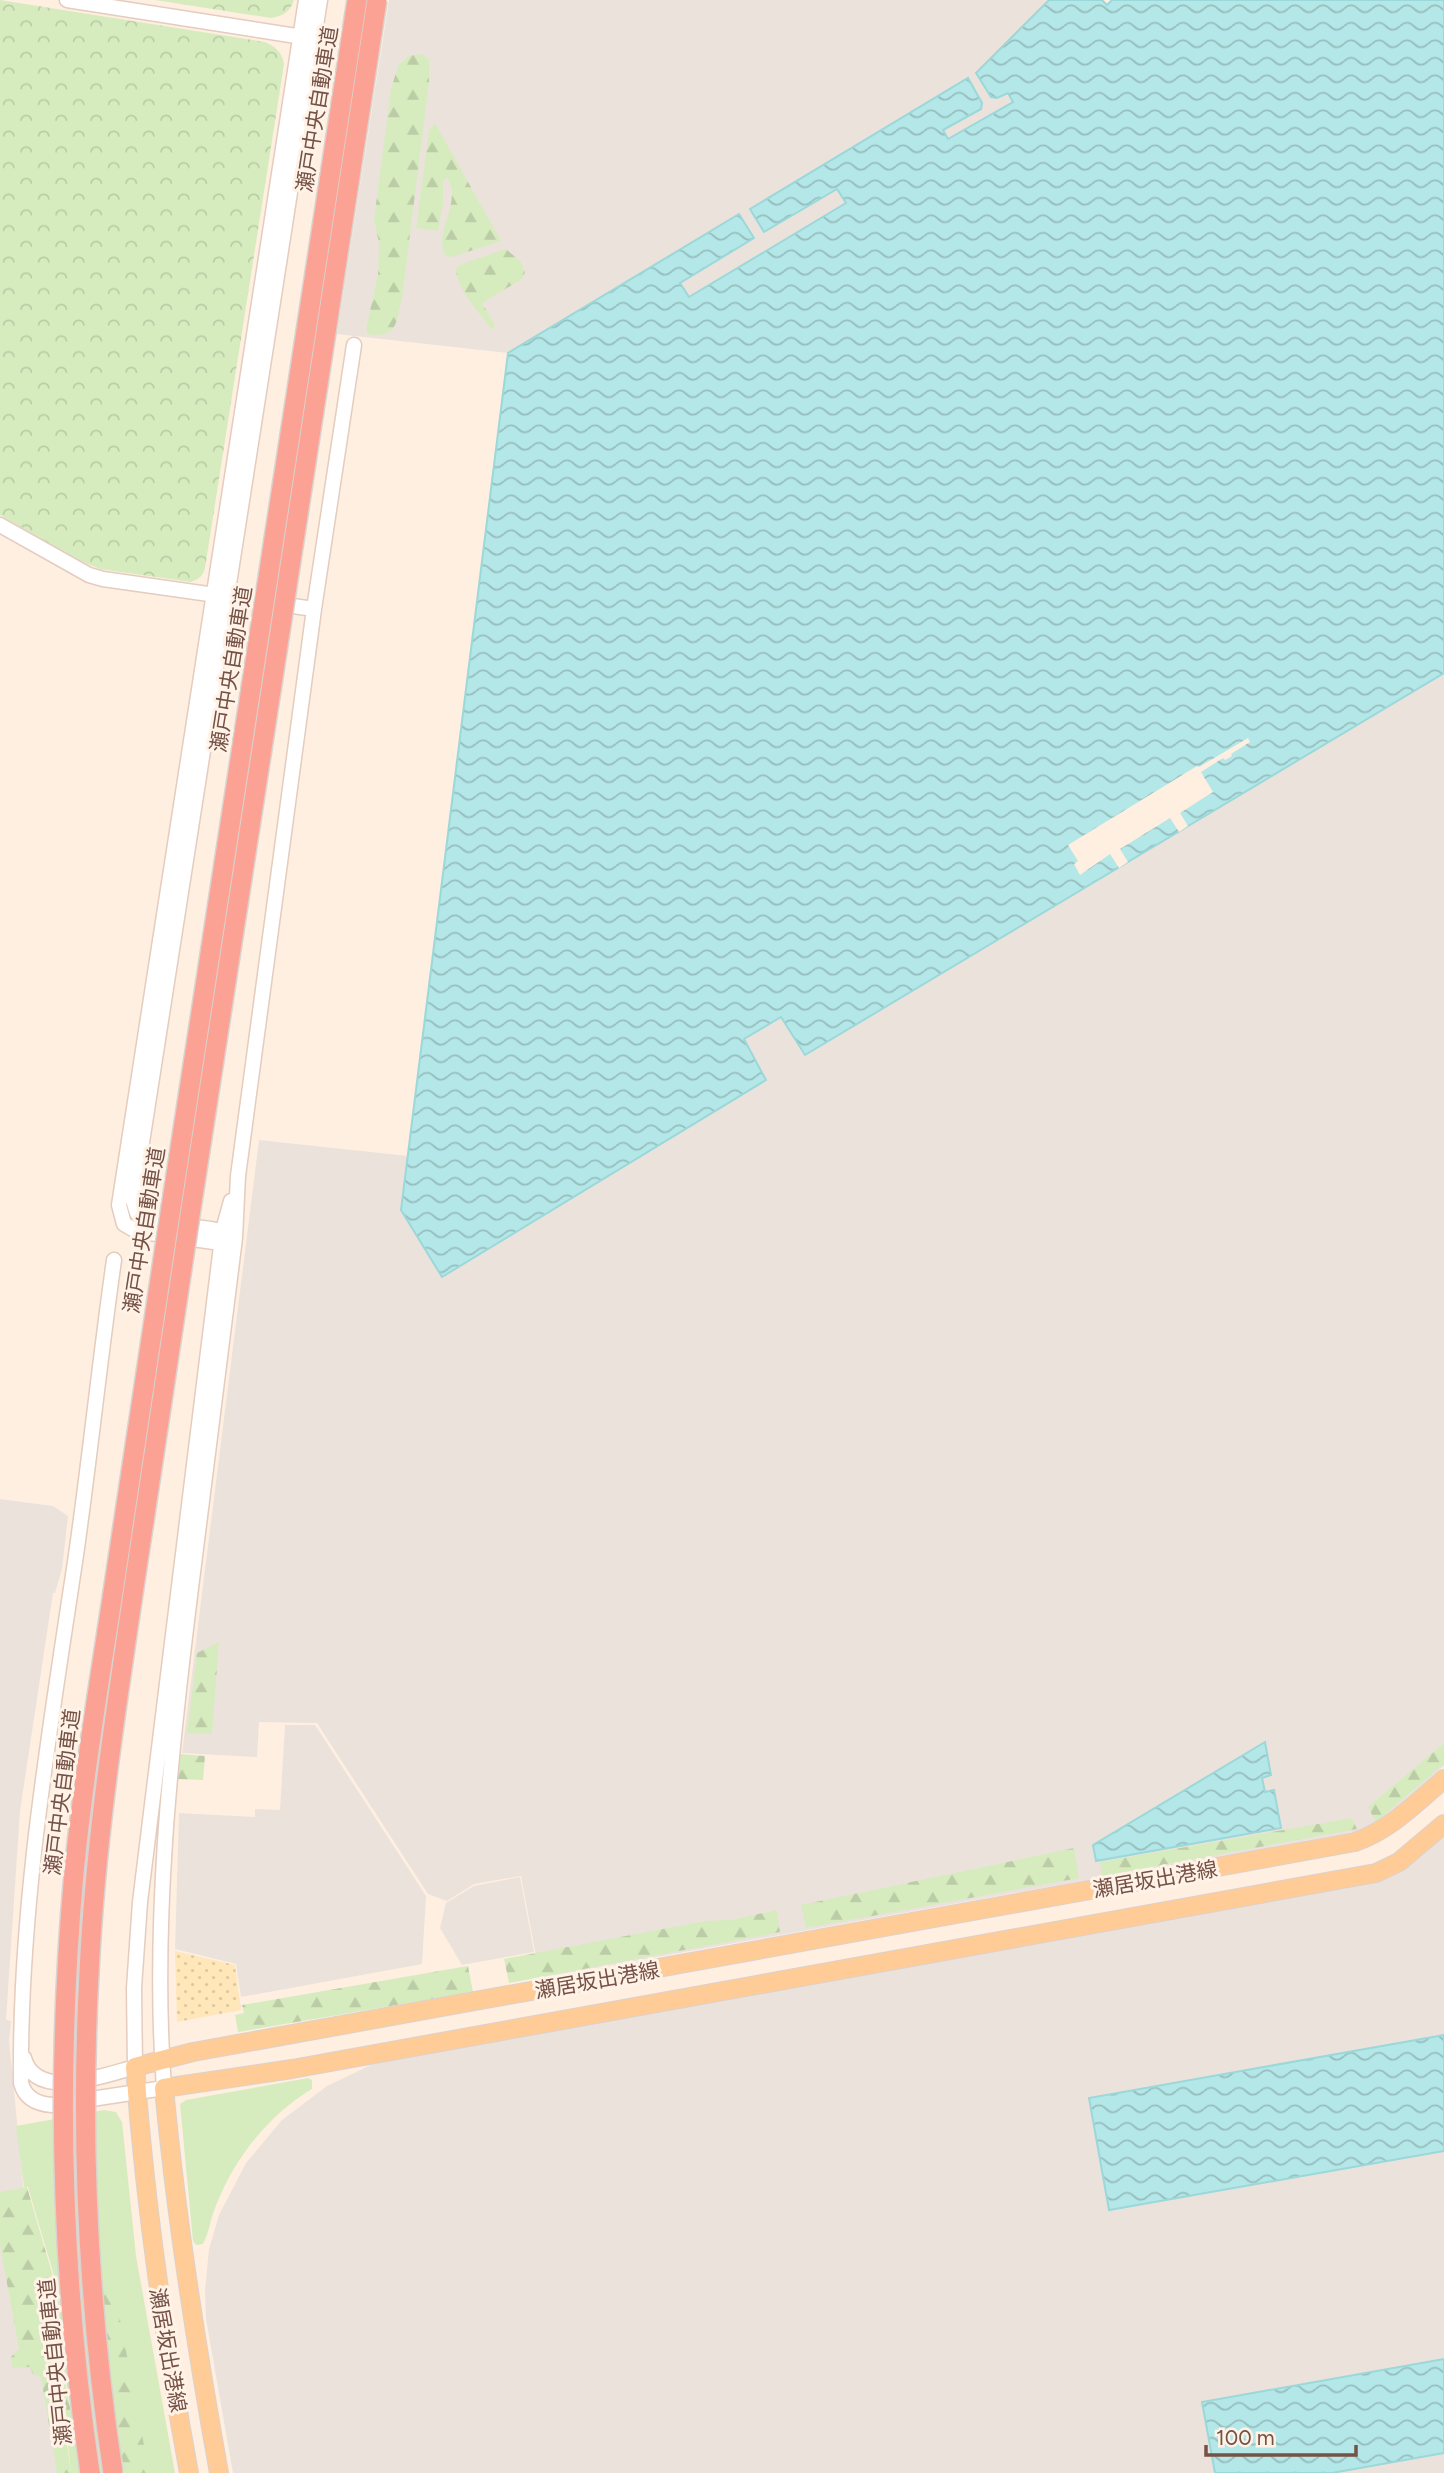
<svg xmlns="http://www.w3.org/2000/svg" width="1444" height="2473" font-family="Figtree,'Noto Sans JP',sans-serif">
<defs>
<pattern id="forest-firs" width="22" height="20" patternUnits="userSpaceOnUse" patternTransform="scale(1.75)"><rect width="22" height="20" fill="#d6ecbf"/><path d="M5 1l3.5 6h-7zM16 11l3.5 6h-7z" fill="#bbcca6"/></pattern>
<pattern id="sand-dots" width="8" height="8" patternUnits="userSpaceOnUse" patternTransform="scale(1.75)"><rect width="8" height="8" fill="#ffe7b9"/><path d="M2 2h.1M6 6h.1" fill="none" stroke="#dec8a0" stroke-width="1.8" stroke-linecap="round"/></pattern>
<pattern id="park-crowns" width="20" height="18" patternUnits="userSpaceOnUse" patternTransform="scale(1.75)"><rect width="20" height="18" fill="#d6ecbf"/><path d="M2 6a3 3 0 1 1 6 0M12 15a3 3 0 1 1 6 0" fill="none" stroke="#bbcca6"/></pattern>
<pattern id="water-waves" width="16" height="10" patternUnits="userSpaceOnUse" patternTransform="scale(1.75)"><rect width="16" height="10" fill="#b4e7e8"/><path d="M0 5q4-4 8 0t8 0" fill="none" stroke="#97bebe"/></pattern>
</defs>
<rect width="100%" height="100%" fill="#feefe1"/>
<!-- industrial -->
<path fill="#ece2dc" d="M389,0h660l-72,73 31,19 5,10 -65,38 -5,-9 37,-22 2,-6 -15,-25 -216,131 14,23 72,-44 9,15 -157,95 -9,-15 74,-45 -15,-24 -231,139 -171,-19z
M1444,673v1093l-73,63 -831,149 -19,-102 -47,8 -27,17 -19,-7 -111,-171 -58,-1 -2,35 -75,-4 77,-613 149,16 -7,54 365,-129 -23,-42 38,-22 23,38z
M0,1499l53,7 15,10 -6,53 -7,24h-2l-33,218 -14,209 5,1 -2,19 16,164 41,269h-66z
M285,1725h30l111,171 -4,68 -181,33 -5,-33 -61,-15 4,-136 76,4v-8l25,1z
M1444,1831v642h-1211l-27,-154 -1,-28 4,-42 10,-34 27,-52 36,-43 45,-34 46,-22v-3l1018,-186z
M520,1877l14,75 -72,13 -22,-37 6,-25 28,-17z"/>
<!-- grass -->
<path fill="#d6ecbf" d="M308,2078l4,2v9c-44,26 -79,71 -97,119 -5,12 -6,25 -12,36l-7,1 -3,-4 -13,-137 6,-4z
M104,2110l12,2 6,10 14,134 39,217h-104l-4,-36 8,-8 -16,-83 7,-11 -6,-39 -32,-109h-4l-8,-61z"/>
<!-- forest -->
<path fill="url(#forest-firs)" d="M422,54l7,6v22l-27,216c-6,24 -4,41 -34,36l-2,-4 12,-56 1,-31 -5,-23 17,-131 7,-23 10,-10z
M435,123l66,118 -49,16 -6,-1c-15,-24 18,-54 1,-78l-4,3v23l-5,27 -22,-3 13,-98z
M506,249l15,13 4,10 -3,7 -40,24 13,22 -3,5c-11,-15 -37,-43 -36,-62l5,-4z
M219,1642l-7,92 -25,-1 10,-80z
M1444,1743v21l-68,58 -8,-15z
M180,1754l25,2 -2,24 -25,-1z
M1352,1818l5,11 -255,47 -2,-14z
M1074,1848l5,30 -273,50 -5,-23z
M777,1910l3,22 -271,51 -5,-24 201,-38 26,-1z
M468,1966l5,26 -235,40 -3,-17 9,-2 -2,-8z
M27,2187l32,110 6,38 -7,11 16,82 -8,9 5,36h-14l-16,-96 -8,-3 -3,-7 -18,1 -1,-11 8,-8 -19,-104v-53z
M101,2270l10,2 36,189 1,12h-19l-1,-8 -5,-2 -12,-86 5,-6 -3,-14 -4,-1z"/>
<!-- sand -->
<path fill="url(#sand-dots)" d="M175,1951l60,14 6,45 -64,12z"/>
<!-- park -->
<path fill="url(#park-crowns)" d="M0,0l265,42c11,5 17,10 19,22l-79,504c-2,8 -6,11 -14,14l-91,-13 -19,-8 -81,-46z
M155,0h139c-4,12 -11,16 -23,18z"/>
<!-- water -->
<path fill="url(#water-waves)" stroke="#9ad8da" stroke-width="2" d="M1049,0h53l5,5 5,-5h332v673l-639,382 -24,-38 -37,22 22,41 -324,197 -41,-67 107,-857 231,-139 15,24 -74,45 9,14 157,-94 -9,-14 -73,43 -14,-23 218,-131 14,25 -1,6 -38,21 5,9 65,-37 -5,-9 -11,5 -6,-1 -15,-24z
M1265,1742l6,33 -9,3 3,14 9,-2 7,38 -185,33 -3,-16z
M1444,2035v116l-335,59 -20,-112z
M1444,2359v94l-112,20h-117l-13,-71z"/>
<!-- pier -->
<path fill="#feefe1" d="M1248,738l2,4 -19,12 1,2 -7,4 -2,-2 -22,14 12,20 -33,21 8,13 -9,6 -9,-14 -50,31 8,13 -9,6 -9,-14 -30,21 -6,-11 4,-3 -10,-16 129,-79 2,1z"/>
<g fill="none" stroke-linecap="round" stroke-linejoin="round">
<defs>
<path id="minor" d="M67,0l242,38
M0,525l89,50 14,4 211,30
M235,1238l-14,5 -85,-12 -12,-7 -5,-19 187,-1205
M235,1238c-29,-19 -73,-4 -98,-25l-4,-13 187,-1200
M114,1260c-14,98 -24,197 -38,295 -26,175 -57,350 -55,528 4,15 16,21 31,22l112,-17c-12,-162 6,-331 26,-492 15,-119 30,-239 45,-358l3,-62 76,-567 40,-264
M24,2058c12,44 81,17 111,9l-1,-79 6,-86 83,-672 8,-29"/>
<path id="major" d="M189,2473c-25,-136 -44,-268 -54,-406l58,-15 1162,-210c35,-12 61,-39 89,-63
M219,2473c-23,-128 -43,-255 -55,-385l128,-19 1084,-196 23,-11 45,-38"/>
</defs>
<!-- minor casing -->
<use href="#minor" stroke="#e4ccbf" stroke-width="17"/>
<!-- major casing -->
<use href="#major" stroke="#dbd2cf" stroke-width="20"/>
<!-- minor -->
<use href="#minor" stroke="#fff" stroke-width="14"/>
<!-- major -->
<use href="#major" stroke="#ffcb96" stroke-width="18"/>
<!-- rail -->
<path stroke="#b09fc7" stroke-width="2.5" stroke-dasharray="10 7" stroke-linecap="butt" d="M99,2473c-25,-167 -32,-335 -23,-503 5,-97 18,-194 31,-291l258,-1679"/>
<defs>
<path id="highway-bridge" d="M90,2473c-29,-198 -34,-401 -16,-600 9,-92 24,-183 38,-274 18,-120 36,-240 54,-359 63,-414 128,-827 191,-1240
M113,2473c-25,-167 -33,-331 -24,-500 6,-130 26,-258 45,-386 19,-124 37,-248 56,-372 62,-405 126,-810 187,-1215"/>
</defs>
<!-- highway-bridge casing -->
<use href="#highway-bridge" stroke="#dbd2cf" stroke-width="22" stroke-linecap="butt"/>
<!-- highway-bridge -->
<use href="#highway-bridge" stroke="#fca294" stroke-width="19"/>
</g>
<g text-anchor="middle" dominant-baseline="central" stroke-width="6" stroke-linejoin="round" paint-order="stroke">
<!-- street labels -->
<g font-size="21" fill="#765146" stroke="#fff3e8">
<text transform="translate(317 109) rotate(-81)">瀬戸中央自動車道</text>
<text transform="translate(231 669) rotate(-81)">瀬戸中央自動車道</text>
<text transform="translate(144 1230) rotate(-81)">瀬戸中央自動車道</text>
<text transform="translate(62 1792) rotate(-83)">瀬戸中央自動車道</text>
<text transform="translate(1155 1879) rotate(-10)">瀬居坂出港線</text>
<text transform="translate(597 1980) rotate(-10)">瀬居坂出港線</text>
<text transform="translate(168 2350) rotate(80)">瀬居坂出港線</text>
<text transform="translate(55 2362) rotate(-96)">瀬戸中央自動車道</text>
</g>
</g>
<!-- scale -->
<path d="M1206 2445v10h150v-10" fill="none" stroke="#765146" stroke-width="3.5"/>
<text x="1216" y="2445" font-size="21" fill="#765146" stroke="#fff3e8" stroke-width="5" paint-order="stroke">100 m</text>
</svg>
